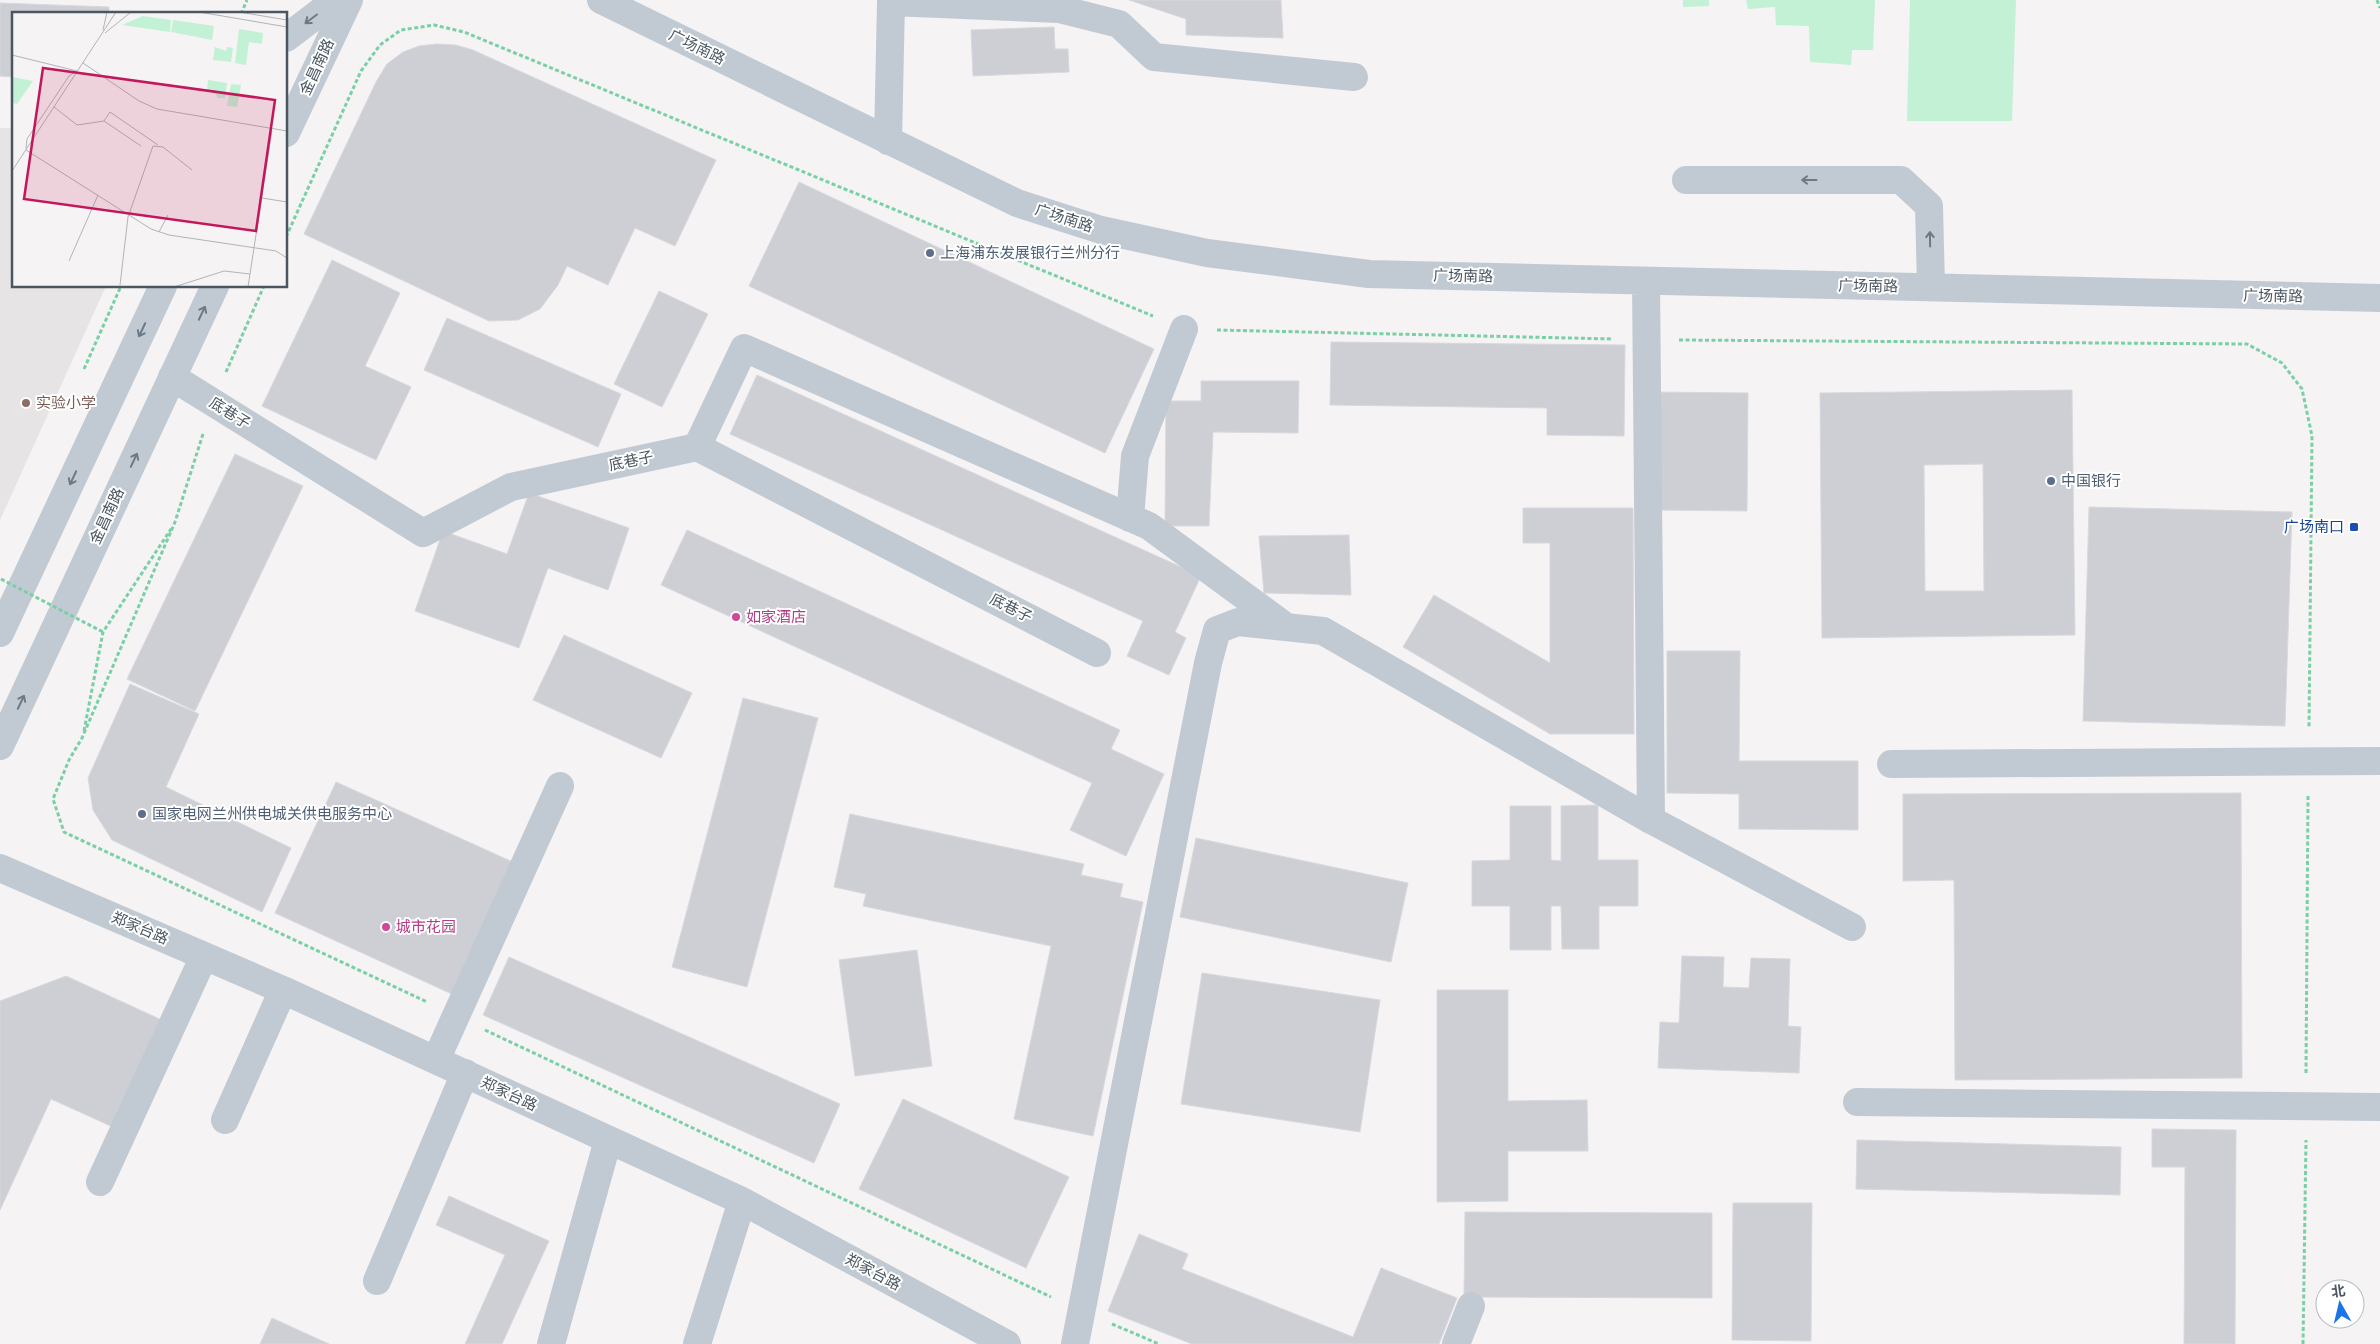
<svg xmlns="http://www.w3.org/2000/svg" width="2380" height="1344" font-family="'DejaVu Sans','Noto Sans SC',sans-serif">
<rect width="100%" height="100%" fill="#f5f3f3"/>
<!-- education -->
<path fill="#e6e4e5" d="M0,128h14v158h92l-106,234z"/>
<!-- green -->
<path fill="#c3f1d5" d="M1683,0h26v6l-26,1z
M1746,0h129l-2,50h-21l-1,15 -41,-3 -1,-36 -33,-1 -1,-18 -27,2z
M1910,0h106l-4,121h-105z"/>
<!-- building -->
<path fill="#cdcfd5" stroke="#d7d9de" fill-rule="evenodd" d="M1129,0h152l2,38 -97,-3v-16z
M0,3l109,4v7h-95v63l-14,-1z
M1054,27l1,22h13l1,23 -96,4 -2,-46z
M437,44l19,1 17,5 243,110 -41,86 -40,-18 -27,57 -41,-19 -9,19 -18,24 -22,11 -29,1 -185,-87 72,-152 11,-18 16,-12 16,-6z
M799,182l355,167 -49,104 -356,-167z
M332,260l68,33 -35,73 46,21 -35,73 -114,-54z
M659,291l49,23 -46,93 -48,-23z
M447,318l174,76 -23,53 -174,-77z
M1331,342l294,3 -1,91 -77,-1v-27l-217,-3z
M757,375l444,201 -26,56 11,6 -17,37 -42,-19 16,-35 -413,-187z
M1201,381h98l-1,52 -85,-1 -4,94h-44l1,-125h35z
M2072,390l3,245 -253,3 -2,-245zM1983,464l1,127h-59l-1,-126z
M1655,392l93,1 -1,118 -93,-1z
M235,454l68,32 -108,225 -68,-32z
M529,493l100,35 -21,62 -60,-22 -29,80 -104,-37 28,-80 64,23z
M2089,507l203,5 -7,214 -202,-5z
M1523,508h110l1,226h-84l-147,-87 31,-52 116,68v-120h-27z
M687,530l433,200 -9,19 53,25 -38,82 -56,-26 22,-47 -431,-198z
M1349,535l2,60 -87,-2 -5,-57z
M564,635l128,58 -31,65 -128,-58z
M1667,651h73l-1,110h119v69l-119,-1v-35l-72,-1z
M130,684l69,30 -33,73 125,61 -29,64 -150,-72 -19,-30 -5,-32z
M743,698l75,20 -71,269 -75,-20z
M336,782l179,81 -61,132 -179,-82z
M2241,793l1,285 -287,2 -1,-200 -51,1v-87z
M1598,805v55h40v46h-39v43h-37l-1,-43h-10v44h-41v-44h-38v-45l38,-1v-54h41v54l10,1v-55z
M850,814l234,50 -3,11 42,9 -3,13 23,5 -50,234 -79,-17 37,-173 -188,-40 3,-12 -32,-7z
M1196,838l212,45 -17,79 -211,-45z
M917,950l15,116 -77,10 -16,-116z
M1682,956l42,1 -1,30 26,1 2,-30 39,1 -2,67 13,1 -2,46 -141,-5 2,-46 19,1z
M509,957l331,147 -26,59 -331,-148z
M1202,973l178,27 -20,132 -179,-28z
M66,976l98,45 -49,107 -64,-29 -51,111v-209z
M1437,990h71v111l79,-1 1,51h-80v50l-71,1z
M903,1099l166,78 -43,91 -167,-79z
M2152,1129l84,1 -1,214h-51l1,-177h-33z
M1857,1140l264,7 -1,48 -264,-6z
M449,1196l100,45 -47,103h-37l40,-89 -69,-30z
M1733,1203h79l-1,138 -79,-1z
M1465,1212l247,1v85l-248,-1z
M1139,1234l49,20 -6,15 171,68 28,-69 76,30 -18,46h-247l-84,-33z
M272,1318l57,26h-69z"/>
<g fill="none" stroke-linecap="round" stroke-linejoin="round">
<!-- path -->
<path stroke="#7ad0a6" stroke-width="3" stroke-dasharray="4 2.5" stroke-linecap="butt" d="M2377,0l3,8
M241,14l6,-14
M286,237l75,-166 19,-26 21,-15 33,-5 30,7 689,284
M1217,330l396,9
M1679,340l568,4 35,19 20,26 10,47 -3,292
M84,369l37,-83
M226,372l38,-86
M203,434l-28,88 -93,216 -13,22 -16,39 11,33 363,170
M84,731l19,-99 68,-103
M485,1030l566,267
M2306,1073l2,-278
M1112,1324l47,20
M2303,1344l3,-204"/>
<!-- minor -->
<path stroke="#c1cad2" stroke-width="28" d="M601,0l416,203 84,27 106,23 162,21 1011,24
M286,38l50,-38
M286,133l63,-133
M888,141l3,-139 168,7 60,15 35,33 200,20
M1686,180h215l28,26 2,81
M1646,281l5,539
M172,377l251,156 88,-46 186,-40 400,206
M697,447l47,-99 405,178 136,100
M1130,518l5,-62 49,-127
M0,633l163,-347
M0,746l215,-460
M1891,764l489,-3
M0,868l283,122 459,211 265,143
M436,1060l124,-274
M1857,1102l523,5
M225,1120l58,-130
M100,1182l104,-226
M377,1281l88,-208
M551,1344l57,-204
M697,1344l45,-143
M1075,1344l133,-681 9,-33 21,-8 85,9 328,189 201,107
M1456,1344l15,-38"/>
<!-- path-bridge -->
<path stroke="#7ad0a6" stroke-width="3" stroke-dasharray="4 2.5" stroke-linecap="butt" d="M1,579l102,53"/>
</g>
<!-- one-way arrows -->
<defs><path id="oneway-shaft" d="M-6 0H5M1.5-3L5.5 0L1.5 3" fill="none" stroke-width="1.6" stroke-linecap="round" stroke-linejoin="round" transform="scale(1.25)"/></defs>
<g stroke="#6e7983">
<use href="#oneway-shaft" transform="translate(311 19) rotate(143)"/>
<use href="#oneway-shaft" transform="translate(1809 180) rotate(-180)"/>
<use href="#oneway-shaft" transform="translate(1930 239) rotate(-91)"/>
<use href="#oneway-shaft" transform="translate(202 313) rotate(-65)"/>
<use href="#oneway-shaft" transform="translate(142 330) rotate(115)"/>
<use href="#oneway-shaft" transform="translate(134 460) rotate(-65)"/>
<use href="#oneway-shaft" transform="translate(73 478) rotate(115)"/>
<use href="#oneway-shaft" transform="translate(21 702) rotate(-65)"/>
</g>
<!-- markers -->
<g fill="#5c6f8a" stroke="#fff" stroke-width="2">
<circle cx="930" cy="253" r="5"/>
<circle cx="2051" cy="481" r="5"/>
<circle cx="142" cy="814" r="5"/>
</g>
<circle fill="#8d6e63" stroke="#fff" stroke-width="2" cx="26" cy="403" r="5"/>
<rect fill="#1a4fb4" stroke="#fff" stroke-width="2" x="2349" y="522" width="10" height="10" rx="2.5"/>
<g fill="#d1479c" stroke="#fff" stroke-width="2">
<circle cx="736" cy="617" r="5"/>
<circle cx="386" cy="927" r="5"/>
</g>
<g text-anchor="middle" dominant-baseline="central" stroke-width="4" stroke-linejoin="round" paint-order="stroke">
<!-- street labels -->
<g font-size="15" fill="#4a5661" stroke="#fff">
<text transform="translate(697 47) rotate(26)">广场南路</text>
<text transform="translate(317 67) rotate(-65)">金昌南路</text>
<text transform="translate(1064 218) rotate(18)">广场南路</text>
<text transform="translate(1463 276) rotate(1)">广场南路</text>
<text transform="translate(1868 286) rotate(1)">广场南路</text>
<text transform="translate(2273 296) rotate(1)">广场南路</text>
<text transform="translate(230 413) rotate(32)">底巷子</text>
<text transform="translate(631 461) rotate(-12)">底巷子</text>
<text transform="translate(107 516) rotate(-65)">金昌南路</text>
<text transform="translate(1011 608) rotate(27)">底巷子</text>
<text transform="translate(140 928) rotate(23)">郑家台路</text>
<text transform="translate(509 1094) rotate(25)">郑家台路</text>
<text transform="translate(873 1272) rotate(28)">郑家台路</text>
</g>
<!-- service labels -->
<g font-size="15" fill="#4e5e75" stroke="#fff" text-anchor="start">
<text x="940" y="253">上海浦东发展银行兰州分行</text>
<text x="2061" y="481">中国银行</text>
<text x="152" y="814">国家电网兰州供电城关供电服务中心</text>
</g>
<!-- education labels -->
<g font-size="15" fill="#785e54" stroke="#fff" text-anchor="start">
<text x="36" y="403">实验小学</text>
</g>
<!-- transit labels -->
<g font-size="15" fill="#164399" stroke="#fff" text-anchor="end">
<text x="2344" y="527">广场南口</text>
</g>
<!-- hotel labels -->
<g font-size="15" fill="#b23c85" stroke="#fff" text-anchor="start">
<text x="746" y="617">如家酒店</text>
<text x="396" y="927">城市花园</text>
</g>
</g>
<!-- overview -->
<g transform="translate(12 12)">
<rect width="275" height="275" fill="#f5f3f3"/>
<path d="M131,4l28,4 -1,12 -48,-7zM161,8l41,6 -2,14 -41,-8zM227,17l24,4 -1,11 -13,-2 -3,23 -11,-2zM203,35l11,4 1,-4 6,1 -2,14 -18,-2zM0,65l21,4 -16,23 -5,-1zM196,68l19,3 -2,15h-7l-5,-7h-6zM219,72l10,1 -4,22 -10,-1z" fill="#c3f1d5"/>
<path fill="none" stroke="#b1b4b9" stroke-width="1" d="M187,0l88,15M227,0l48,8M91,18l4,-18M93,21l26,-21M0,43l65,16M71,51l56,38 18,8 130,22M42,95l23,18 27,-4 37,25M92,109l6,-9 48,33M14,137l1,-10 42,-63 6,-4M14,138l125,79 18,6 107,16 11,7M0,159l104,-159M250,186l25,4M147,220l9,-17M57,249l29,-66M108,273l8,-68 25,-71 10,1 29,23M94,275h31M162,275l50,-16 26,3M236,275l24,-157"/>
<path fill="#c2185b" fill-opacity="0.15" stroke="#c2185b" stroke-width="2.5" d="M31,56l232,32 -19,131 -232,-32z"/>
<rect width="275" height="275" fill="none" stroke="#4a5661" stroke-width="2.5"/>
</g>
<!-- north arrow -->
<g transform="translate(2340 1304) rotate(352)"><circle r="24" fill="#ffffff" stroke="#b7bbc0"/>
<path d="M0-4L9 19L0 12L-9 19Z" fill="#1a73e8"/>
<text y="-8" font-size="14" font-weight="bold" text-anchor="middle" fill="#4a5661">北</text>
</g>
</svg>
